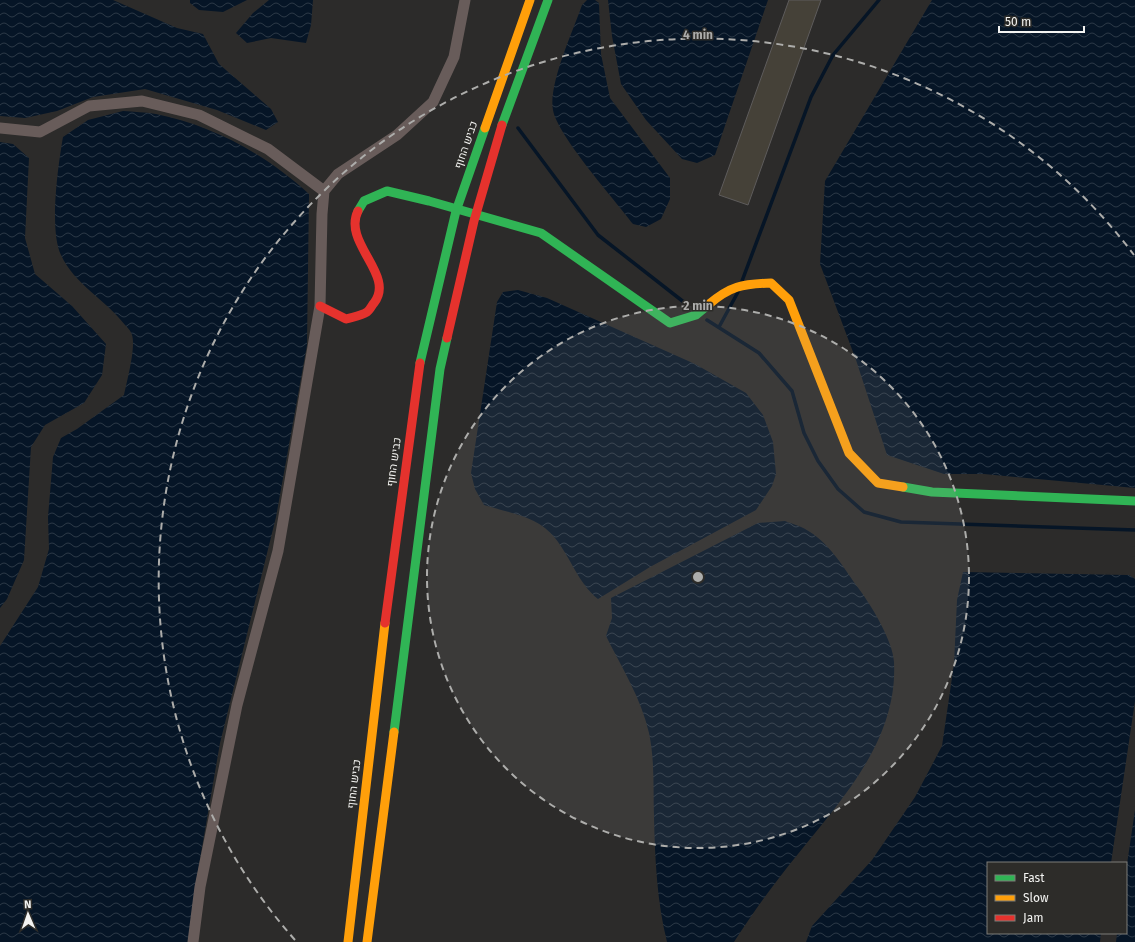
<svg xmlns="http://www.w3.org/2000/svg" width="1135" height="942" font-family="'Fira Sans',Heebo,sans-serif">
<defs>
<pattern id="water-waves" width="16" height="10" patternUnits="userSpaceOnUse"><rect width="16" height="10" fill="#061526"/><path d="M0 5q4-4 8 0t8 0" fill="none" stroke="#2b3846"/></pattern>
</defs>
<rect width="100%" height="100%" fill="#2c2b2a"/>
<!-- water -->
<path fill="url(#water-waves)" d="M0,0h113l64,28 26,6 16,30 52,45 7,13 -12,8 -49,-20 -72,-21 -52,8 -36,14 -32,7 -25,-2z
M190,0h57l-24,12 -24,-2 -9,-7z
M269,0h44l-2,25 -5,18 -35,-5 -24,5 -11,-10 17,-20z
M587,0h8l4,3 2,51 9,44 60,80v21l-9,20 -15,8 -13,-3c-18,-24 -76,-89 -80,-114 -5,-25 20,-79 29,-105z
M608,0h160l-53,155 -18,8 -15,-4 -36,-39 -25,-36 -9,-48z
M932,0h203v488l-151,-14h-40l-57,-19 -31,-95 -36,-96 5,-83z
M123,111c11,1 22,1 33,3 56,11 111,41 153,80l-2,151 -31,172 -56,226 -25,145 -7,54h-188v-296l38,-59 11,-38 -1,-32 5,-60 8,-19 16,-9 47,-34c3,-14 12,-48 8,-60 -1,-4 -5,-8 -7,-10 -19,-25 -51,-41 -64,-70 -12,-25 -3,-89 2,-118l25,-17z
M0,142l13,2 16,14 -4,80 10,36 37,32 34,38 -4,31 -18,28 -39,22 -14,22 -7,113 -17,39 -7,9z
M518,290l29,8 148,66 51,29 17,22 10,27 3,32 -4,12 -16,24 -106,57 -52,32c-20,-16 -27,-41 -43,-61 -17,-22 -46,-25 -71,-33l-9,-16 -4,-16 26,-171 6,-10z
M785,521c8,3 18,6 25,11 21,13 35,38 49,57 12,16 34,52 35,73 4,77 -51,136 -96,192 -23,28 -44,57 -64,88h-67c-10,-40 -12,-83 -13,-124 -1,-28 1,-57 -5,-85 -8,-35 -27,-65 -43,-97l6,-18 -1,-20 147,-75z
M963,572l166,3 6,4v122l-24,162h-123v70h113l-1,9h-294l6,-16 60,-66 43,-63 27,-51 12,-82 3,-64z
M1135,810v132h-19l1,-9h9v-62z"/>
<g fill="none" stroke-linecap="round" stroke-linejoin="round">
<!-- stream -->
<path stroke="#061526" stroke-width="3.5" d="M518,128l80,107 87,68
M742,281l69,-184 22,-42 46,-55
M707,320l52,33 33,38 12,42 14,28 20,28 26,23 37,10 234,8
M719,327l19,-35"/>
</g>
<!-- building -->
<path fill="#454138" stroke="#5e5c5c" d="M789,0h32l-73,205 -29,-10z"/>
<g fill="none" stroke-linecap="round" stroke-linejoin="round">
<!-- street -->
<path stroke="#685c5a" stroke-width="11" d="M0,128l40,4 49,-26 53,-5 57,14 69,34 56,42
M193,942l7,-55 37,-182 41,-154 42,-245 2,-92 2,-23 14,-17 59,-39 36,-33 21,-45 11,-57"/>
<!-- fast -->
<path stroke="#30b455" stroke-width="9" d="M502,125l46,-125
M358,211l6,-10 23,-10 42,10 112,32 129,90 26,-8 12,-10
M420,363l36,-152 29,-83
M903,487l29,5 203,9
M394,732l46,-363 7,-31"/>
<!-- slow -->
<path stroke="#ff9f0a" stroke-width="9" d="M485,128l45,-128
M708,305c22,-19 34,-21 63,-22l18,17 60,153 29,30 25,4
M348,942l37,-319
M367,942l27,-210"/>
<!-- jam -->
<path stroke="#e5322d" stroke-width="9" d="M320,306l26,13c6,-2 15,-3 21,-7 3,-2 5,-7 7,-9 22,-28 -32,-60 -16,-92
M447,338l27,-117 28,-96
M385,623l35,-260"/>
</g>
<!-- distance rings -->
<circle cx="698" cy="577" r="271" fill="#adadab" fill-opacity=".12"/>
<g fill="none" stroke="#adadab" stroke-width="2" stroke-dasharray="7 5">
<circle cx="698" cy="577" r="271"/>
<path d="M295 940A542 542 0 1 1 1134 255"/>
</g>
<g text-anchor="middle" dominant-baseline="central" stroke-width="3" stroke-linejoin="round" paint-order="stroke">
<!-- street labels -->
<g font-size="11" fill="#f3f3f1" stroke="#2d2c29">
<text transform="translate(466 145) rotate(-71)">כביש החוף</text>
<text transform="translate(394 462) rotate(-82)">כביש החוף</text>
<text transform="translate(354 784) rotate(-83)">כביש החוף</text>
</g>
</g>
<circle cx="698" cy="577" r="6" fill="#adadab" stroke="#2d2c29" stroke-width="2"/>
<g font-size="12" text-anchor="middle" font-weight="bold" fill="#adadab" stroke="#2d2c29" stroke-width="3" stroke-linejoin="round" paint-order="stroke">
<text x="698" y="39">4 min</text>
<text x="698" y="310">2 min</text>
</g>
<!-- legend -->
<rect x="987" y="862" width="140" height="72" fill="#2d2c29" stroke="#7c7c79"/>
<rect x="995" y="875" width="20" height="6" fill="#30b455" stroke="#7c7c79"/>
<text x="1023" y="882" font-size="12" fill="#f3f3f1">Fast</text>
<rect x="995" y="895" width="20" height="6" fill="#ff9f0a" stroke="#7c7c79"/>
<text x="1023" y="902" font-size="12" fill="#f3f3f1">Slow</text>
<rect x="995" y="915" width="20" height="6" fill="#e5322d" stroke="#7c7c79"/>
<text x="1023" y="922" font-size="12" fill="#f3f3f1">Jam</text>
<!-- north arrow -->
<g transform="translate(28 914) rotate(358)" stroke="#2d2c29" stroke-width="3" paint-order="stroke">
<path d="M0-3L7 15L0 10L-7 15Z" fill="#f3f3f1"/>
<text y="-6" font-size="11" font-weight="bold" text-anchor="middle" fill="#f3f3f1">N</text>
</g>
<!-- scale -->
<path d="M999 26v6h85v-6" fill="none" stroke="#f3f3f1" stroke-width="2"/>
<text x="1005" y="26" font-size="12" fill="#f3f3f1" stroke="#2d2c29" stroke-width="3" paint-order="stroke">50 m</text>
</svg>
